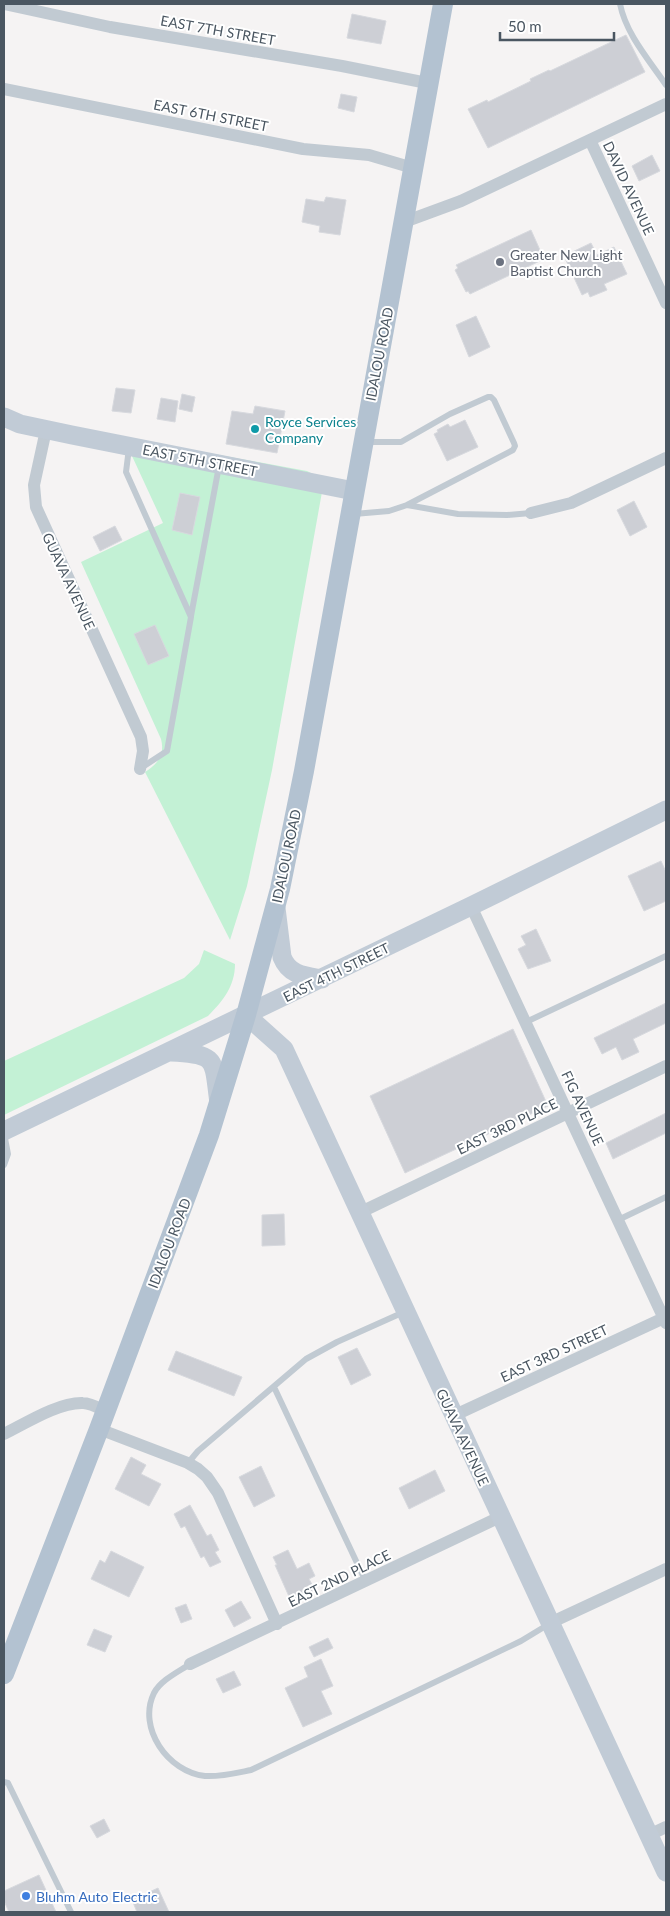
<svg xmlns="http://www.w3.org/2000/svg" width="670" height="1916" font-family="Lato,sans-serif">
<rect width="100%" height="100%" fill="#f5f3f3"/>
<!-- green -->
<path fill="#c3f1d5" d="M127,438l180,33 8,4 7,17 -50,278 -25,116 -17,54 -85,-168c13,-8 20,-18 16,-33l-80,-177 82,-39 -37,-80z
M204,950l31,14c0,22 -12,37 -27,52l-204,99v-54l180,-83 15,-14z"/>
<!-- building -->
<path fill="#cdcfd5" stroke="#d7d9de" d="M352,14l34,7 -5,23 -34,-6z
M626,35l19,37 -157,76 -20,-39 19,-9 1,2 43,-21 -1,-2 19,-9 1,1z
M341,94l16,3 -3,15 -16,-4z
M652,155l8,16 -21,10 -7,-15z
M326,197l20,3 -6,35 -21,-3 1,-6 -18,-4 4,-23 18,3z
M531,230l13,29 -74,35 -2,-3 -2,1 -11,-22 3,-2 -2,-3z
M591,243l6,12 17,-8 13,27 -23,10 3,6 -17,7 -2,-5 -6,3 -18,-39z
M476,316l14,31 -21,10 -13,-32z
M116,388l19,2 -4,23 -19,-2z
M182,394l13,3 -3,15 -13,-3z
M161,398l17,3 -3,21 -18,-3z
M255,406l30,5 -8,42 -51,-9 6,-33 21,3z
M465,420l13,27 -31,14 -13,-27 4,-2 -1,-2 11,-6 2,3z
M180,493l20,4 -8,38 -20,-5z
M634,501l13,26 -17,9 -13,-26z
M115,526l7,14 -22,11 -7,-14z
M155,625l14,31 -21,9 -14,-31z
M661,861l5,11v29l-22,10 -16,-35z
M536,929l15,32 -23,8 -10,-20 8,-4 -5,-9z
M666,1003v20l-33,16 6,13 -17,8 -6,-13 -14,7 -8,-16z
M513,1029l35,77 -143,67 -35,-77z
M666,1113v20l-53,26 -7,-16z
M284,1214l1,31 -23,1v-31z
M357,1348l14,27 -20,10 -13,-28z
M176,1351l66,26 -8,19 -66,-26z
M131,1457l15,8 -5,9 20,10 -12,22 -34,-17z
M261,1466l14,30 -21,11 -15,-30z
M435,1470l10,21 -36,18 -10,-21z
M190,1505l17,31 4,-2 8,16 -4,2 6,10 -11,5 -6,-11 -3,2 -16,-32 -4,2 -7,-14z
M288,1550l9,19 12,-6 6,13 -6,3 6,11 -24,11 -16,-36h2l-4,-8z
M111,1551l33,16 -15,30 -38,-18 9,-19 5,3z
M241,1601l10,17 -17,9 -9,-17z
M186,1604l6,15 -11,4 -6,-15z
M94,1629l18,7 -7,16 -18,-7z
M328,1638l5,10 -19,9 -5,-10z
M321,1659l12,27 -12,5 11,23 -29,13 -18,-39 23,-11 -4,-10z
M234,1671l7,14 -18,8 -7,-14z
M104,1819l6,12 -13,7 -7,-12z
M39,1875l17,37h-47l-5,-11v-10z
M158,1888l11,24h-32l-5,-12z"/>
<g fill="none" stroke-linecap="round" stroke-linejoin="round">
<!-- lane -->
<path stroke="#c1cad2" stroke-width="6" d="M620,4c6,30 29,56 46,81
M366,442h35l49,-28 38,-17h3l3,3 20,43 1,3 -2,4 -106,55
M129,448l-3,24 65,145 -24,134 -26,17
M354,514l35,-3 18,-6 51,9 49,1 24,-2
M191,616l28,-150
M526,1022l140,-66
M4,1165l4,-11 -4,-21
M618,1220l48,-23
M274,1387l92,195
M188,1463l10,-12 108,-92 31,-17 67,-30
M190,1664c-12,8 -29,16 -36,29 -17,35 14,79 51,83 15,1 31,-3 46,-6l270,-129 28,-17
M4,1782l4,1 63,129"/>
<!-- street -->
<path stroke="#c1cad2" stroke-width="12" d="M4,4l106,23 232,39 85,17
M4,89l299,60 66,6 44,13
M590,140l76,163
M404,222l57,-21 205,-97
M46,430l-12,55 2,22 105,230 2,14 -3,18
M531,513l40,-10 95,-45
M471,906l195,417
M361,1212l305,-146
M453,1416l213,-99
M99,1429l89,34 10,6 9,8 11,16 59,131
M4,1434c22,-11 55,-32 79,-31 7,0 16,5 22,8
M550,1623l116,-54
M190,1664l310,-147
M649,1835l17,-8"/>
<!-- secondary -->
<path stroke="#c1cbd6" stroke-width="19" d="M4,417l16,7 52,11 282,56
M276,908l6,49c7,18 22,19 40,22
M246,1015l38,34 382,823
M171,1052c48,2 42,8 48,51
M4,1131l467,-225 195,-96"/>
<!-- primary -->
<path stroke="#b3c2d1" stroke-width="20" d="M4,1674l95,-245 110,-294 37,-120 34,-126 24,-118 139,-767"/>
</g>
<!-- markers -->
<circle fill="#6b7280" stroke="#fff" stroke-width="2" cx="500" cy="262" r="5"/>
<circle fill="#0f9aa8" stroke="#fff" stroke-width="2" cx="255" cy="429" r="5"/>
<circle fill="#3f7fe0" stroke="#fff" stroke-width="2" cx="26" cy="1896" r="5"/>
<g text-anchor="middle" dominant-baseline="central" stroke-width="4" stroke-linejoin="round" paint-order="stroke">
<!-- street labels -->
<g font-size="14" fill="#4a5661" stroke="#fff">
<text transform="translate(218 30) rotate(10)">EAST 7TH STREET</text>
<text transform="translate(211 115) rotate(11)">EAST 6TH STREET</text>
<text transform="translate(629 188) rotate(65)">DAVID AVENUE</text>
<text transform="translate(379 354) rotate(-79)">IDALOU ROAD</text>
<text transform="translate(200 460) rotate(11)">EAST 5TH STREET</text>
<text transform="translate(69 581) rotate(65)">GUAVA AVENUE</text>
<text transform="translate(286 856) rotate(-78)">IDALOU ROAD</text>
<text transform="translate(336 972) rotate(-26)">EAST 4TH STREET</text>
<text transform="translate(583 1108) rotate(65)">FIG AVENUE</text>
<text transform="translate(507 1126) rotate(-26)">EAST 3RD PLACE</text>
<text transform="translate(169 1243) rotate(-69)">IDALOU ROAD</text>
<text transform="translate(554 1353) rotate(-25)">EAST 3RD STREET</text>
<text transform="translate(463 1437) rotate(65)">GUAVA AVENUE</text>
<text transform="translate(339 1578) rotate(-26)">EAST 2ND PLACE</text>
</g>
<!-- worship labels -->
<g font-size="14" fill="#5b616d" stroke="#fff" text-anchor="start">
<text x="510" y="254">Greater New Light<tspan x="510" dy="16">Baptist Church</tspan></text>
</g>
<!-- culture labels -->
<g font-size="14" fill="#0d838f" stroke="#fff" text-anchor="start">
<text x="265" y="421">Royce Services<tspan x="265" dy="16">Company</tspan></text>
</g>
<!-- shop labels -->
<g font-size="14" fill="#366cbe" stroke="#fff" text-anchor="start">
<text x="36" y="1896">Bluhm Auto Electric</text>
</g>
</g>
<!-- border -->
<rect width="670" height="1916" fill="none" stroke="#4a5661" stroke-width="10"/>
<!-- scale -->
<path d="M500 32v8h114v-8" fill="none" stroke="#4a5661" stroke-width="2.5"/>
<text x="508" y="32" font-size="15" fill="#4a5661" stroke="#ffffff" stroke-width="4" paint-order="stroke">50 m</text>
</svg>
